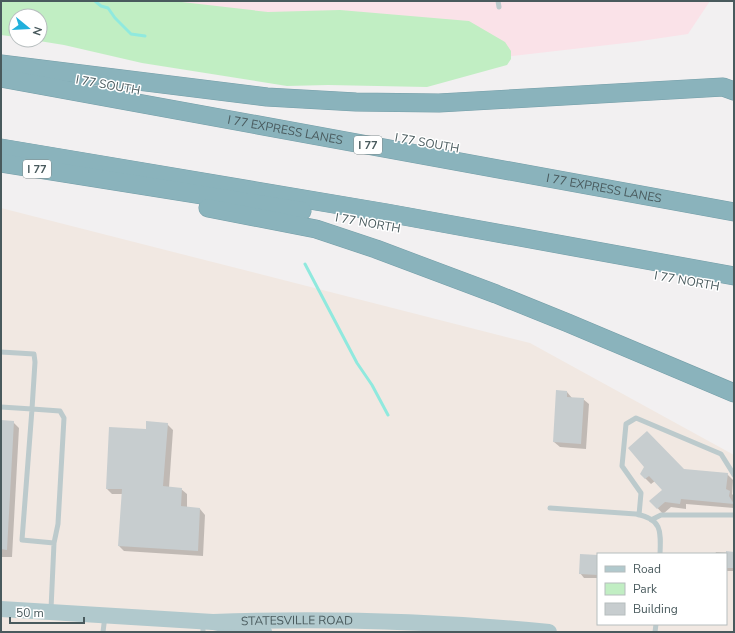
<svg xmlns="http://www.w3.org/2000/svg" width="735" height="633" font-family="'Nunito Sans',sans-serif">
<rect width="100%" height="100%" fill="#f2f0f1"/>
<!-- commercial -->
<path fill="#f1e8e2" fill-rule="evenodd" d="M1,208l529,135 204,112v177h-733zM598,554h128v70h-128z"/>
<!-- medical -->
<path fill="#fae2e8" d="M92,1h618l-22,33 -54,8 -149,17z"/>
<!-- green -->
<path fill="#c1eec3" d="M1,1h172l95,11 72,-2 129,11 36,21 6,9v8l-4,6 -80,22 -99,-2 -41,1 -145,-23 -78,-18 -31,-5h7v-24h-24v21l-15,-2z"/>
<!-- shadow -->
<path fill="#0003" d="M567,392l5,6 11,1 6,5 -3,45 -26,-2 -6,-5z
M1,421l12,1 6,6 -7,129h-11z
M167,424l6,6 -4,58 12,1 6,5v14l13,1 5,6 -2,41 -79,-5 -5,-5 4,-52h-11l-5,-5 40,-59z
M684,470l43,4 6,6 -1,14 2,2v12l-48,-4v5l-15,-2 -8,7 -12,-13 12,-11 -8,-9 -4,3 -10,-10z
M716,552l18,1v18h-8v-17h-11z
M598,556v22h-14l-4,-5z"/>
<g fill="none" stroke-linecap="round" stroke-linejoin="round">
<!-- stream -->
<path stroke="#90e9de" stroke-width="3" d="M95,1l6,5 7,2 7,10 16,16 14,2
M305,264l52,99 15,22 16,30"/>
</g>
<!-- building -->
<path fill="#c7cdcf" d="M556,390l11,1v6l17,1 -3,46 -28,-2z
M1,420l13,1 -7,129 -6,-1z
M146,421l22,2 -5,63 19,2 -1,18 19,2 -2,43 -80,-5 4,-57h-16l3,-62 37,2z
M647,431l37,38 44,4 -2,16 4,2 -1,5 5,8 -53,-5 -1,5 -15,-2 -8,7 -8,-8 13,-11 -13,-14 -4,3 -5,-5 4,-7 -16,-19z
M726,551l8,1v16h-8z
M580,554l18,1v20l-19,-1z"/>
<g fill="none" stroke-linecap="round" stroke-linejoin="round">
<defs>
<g id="motorway">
<path d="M1,64l266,33 89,5 83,1 284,-16 11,4"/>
<path id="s2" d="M1,78l733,134"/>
<path d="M1,148l386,65 347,63"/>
<path d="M1,163l301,48"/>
<path d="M208,208l108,21 60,20 120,45 72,29 166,70"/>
</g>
</defs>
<!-- motorway casing -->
<use href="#motorway" stroke="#759ea8" stroke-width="19"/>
<!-- service -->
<path stroke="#bccacc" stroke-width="5" d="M498,1l1,6
M1,352l33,2 1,8 -3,47 28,2 4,7 -6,106 -4,19 -3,66
M1,407l31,2 -10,131 32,3
M550,508l86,6c26,5 25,17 24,40
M639,515l2,-22 -19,-27 4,-42 10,-6 85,36 13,21
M651,520l10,-5h73
M103,632l2,-16
M203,632v-9
M655,632l1,-8"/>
<!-- primary -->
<g stroke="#b1c9cd" stroke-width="16">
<path d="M1,609l212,13 51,10"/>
<path id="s1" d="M213,622c112,-4 224,-1 336,10"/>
</g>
<!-- motorway -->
<use href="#motorway" stroke="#8ab3bc" stroke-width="18"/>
</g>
<g text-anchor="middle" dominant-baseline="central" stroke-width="3" stroke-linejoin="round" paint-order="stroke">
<!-- shield labels -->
<g fill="#fff" stroke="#808c8e" stroke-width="1">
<rect x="354" y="136" width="28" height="18" rx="3"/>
<rect x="23" y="160" width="28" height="18" rx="3"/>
</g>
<g font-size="11" font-weight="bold" fill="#495a5d">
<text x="368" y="145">I 77</text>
<text x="37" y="169">I 77</text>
</g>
<!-- street labels -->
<g font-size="12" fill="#495a5d" stroke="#fff">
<text transform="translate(108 85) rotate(10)">I 77 SOUTH</text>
<text stroke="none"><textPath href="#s2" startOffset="289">I 77 EXPRESS LANES</textPath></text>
<text transform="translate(427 143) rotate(10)">I 77 SOUTH</text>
<text stroke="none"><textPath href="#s2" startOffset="613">I 77 EXPRESS LANES</textPath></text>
<text transform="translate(368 223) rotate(10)">I 77 NORTH</text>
<text transform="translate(687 281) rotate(10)">I 77 NORTH</text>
<text stroke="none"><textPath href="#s1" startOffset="84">STATESVILLE ROAD</textPath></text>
</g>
</g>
<!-- border -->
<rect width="735" height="633" fill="none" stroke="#495a5d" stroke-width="4"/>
<!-- legend -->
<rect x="597" y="553" width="130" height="72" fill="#ffffff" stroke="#b6bdbe"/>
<rect x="605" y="566" width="20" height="6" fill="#b1c9cd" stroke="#b6bdbe"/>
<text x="633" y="573" font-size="12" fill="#495a5d">Road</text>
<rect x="605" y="583" width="20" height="12" fill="#c1eec3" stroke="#b6bdbe"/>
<text x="633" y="593" font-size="12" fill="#495a5d">Park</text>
<rect x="605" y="603" width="20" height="12" fill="#c7cdcf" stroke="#b6bdbe"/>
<text x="633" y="613" font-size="12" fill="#495a5d">Building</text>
<!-- north arrow -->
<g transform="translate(28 28) rotate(108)"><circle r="19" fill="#ffffff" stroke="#b6bdbe"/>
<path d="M0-3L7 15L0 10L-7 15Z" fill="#21b0dc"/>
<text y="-6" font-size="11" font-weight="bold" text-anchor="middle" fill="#495a5d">N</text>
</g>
<!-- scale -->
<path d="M10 617v6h74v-6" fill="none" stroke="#495a5d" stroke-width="2"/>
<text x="16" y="617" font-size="12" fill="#495a5d" stroke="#ffffff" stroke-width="3" paint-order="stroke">50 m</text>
</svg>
